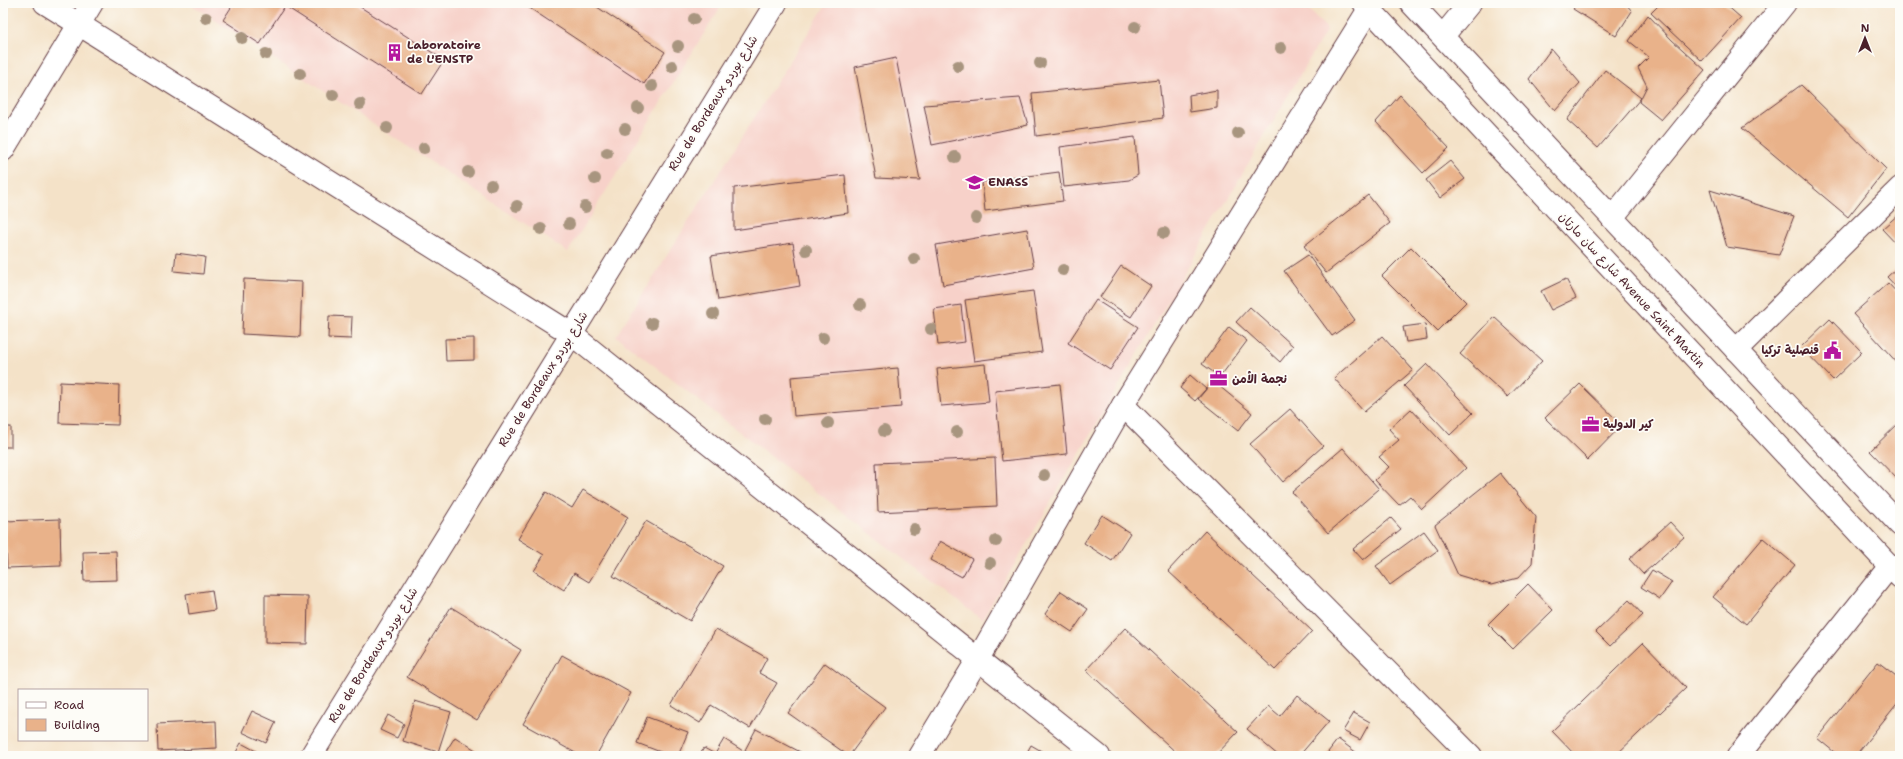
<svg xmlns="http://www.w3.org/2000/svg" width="1903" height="759" font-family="'Shantell Sans','Playpen Sans Arabic',sans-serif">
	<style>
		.built { fill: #f7d1c9 }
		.building { fill: #e9b28a }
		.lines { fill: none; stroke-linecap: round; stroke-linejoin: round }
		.minor-casing { stroke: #643c43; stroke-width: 24 }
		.tertiary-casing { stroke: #643c43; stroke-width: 24 }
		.secondary-casing { stroke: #643c43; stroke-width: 24 }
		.minor { stroke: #fff; stroke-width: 22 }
		.tertiary { stroke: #fff; stroke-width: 22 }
		.secondary { stroke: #fff; stroke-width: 22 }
		.tree { fill: #a8957f }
		.labels { text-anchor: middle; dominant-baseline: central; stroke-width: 3.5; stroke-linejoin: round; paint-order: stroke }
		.poi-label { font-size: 12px; font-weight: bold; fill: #4a1f2b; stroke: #fdfcf7; text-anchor: start }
		.street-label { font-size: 12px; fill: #4a1f2b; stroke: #fdfcf7 }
	</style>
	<rect width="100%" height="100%" fill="#fdfcf7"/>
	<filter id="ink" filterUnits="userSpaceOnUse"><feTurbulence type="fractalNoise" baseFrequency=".025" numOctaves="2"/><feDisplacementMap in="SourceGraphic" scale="8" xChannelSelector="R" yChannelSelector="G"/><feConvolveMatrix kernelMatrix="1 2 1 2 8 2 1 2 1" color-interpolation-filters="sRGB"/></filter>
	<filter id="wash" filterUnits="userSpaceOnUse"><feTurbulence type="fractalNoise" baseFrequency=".012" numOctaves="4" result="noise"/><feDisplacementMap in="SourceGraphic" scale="16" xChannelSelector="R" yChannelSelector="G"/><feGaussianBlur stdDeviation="0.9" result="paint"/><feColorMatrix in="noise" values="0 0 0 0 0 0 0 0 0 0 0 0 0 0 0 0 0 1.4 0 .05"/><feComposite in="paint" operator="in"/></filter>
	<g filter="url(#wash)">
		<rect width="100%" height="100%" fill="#f4e2c8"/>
		<!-- built -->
		<g class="built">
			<path d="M189,3H723L568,252Z"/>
			<path d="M827,3H1303L1327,29L982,620L616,336Z"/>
		</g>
		<g id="blocks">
			<!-- building -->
			<g class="building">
				<path d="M234,3H354L444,60L422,94L285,6L260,44L223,20Z"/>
				<path d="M522,3H591L665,52L644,84Z"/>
				<path d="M1578,3H1625L1632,11L1616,36L1573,9Z"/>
				<path d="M1661,3H1724L1741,18L1702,61L1651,13Z"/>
				<path d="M1648,15L1672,40L1705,70L1661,120L1639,102L1647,86L1638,68L1649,57L1629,41Z"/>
				<path d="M1551,49L1580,83L1555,111L1529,79Z"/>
				<path d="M896,58L920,180L876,178L855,67Z"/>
				<path d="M1605,70L1641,98L1598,148L1567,120Z"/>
				<path d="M1159,80L1163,118L1036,136L1032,93Z"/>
				<path d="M1801,85L1886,169L1848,217L1742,128Z"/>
				<path d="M1217,90V108L1190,112L1189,95Z"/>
				<path d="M1400,95L1449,148L1423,173L1376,122Z"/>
				<path d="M1020,98L1028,125L932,145L924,105Z"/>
				<path d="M1135,137L1138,175L1129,180L1064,187L1060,147Z"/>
				<path d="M1450,161L1465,179L1440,198L1426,180Z"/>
				<path d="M1059,172L1063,201L985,211L982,182Z"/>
				<path d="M845,175L848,213L734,230V188Z"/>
				<path d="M1710,190L1794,216L1779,255L1727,247Z"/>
				<path d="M1368,195L1390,223L1326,273L1304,246Z"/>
				<path d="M1900,213V248L1882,229Z"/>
				<path d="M1027,229L1034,268L943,285L936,245Z"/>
				<path d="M793,243L800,286L718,300L711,256Z"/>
				<path d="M1411,247L1466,302L1437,331L1382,276Z"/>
				<path d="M176,253L205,257L203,274L174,271Z"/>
				<path d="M1308,255L1355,320L1332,336L1284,271Z"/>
				<path d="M1900,265V291L1887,277Z"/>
				<path d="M1121,266L1151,286L1131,317L1100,297Z"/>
				<path d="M244,279L302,282L300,337L242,334Z"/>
				<path d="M1566,279L1576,298L1551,310L1541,291Z"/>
				<path d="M1888,283L1900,296V366L1853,314Z"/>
				<path d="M1033,291L1042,352L974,361L965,300Z"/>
				<path d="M1096,300L1138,327L1110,370L1068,343Z"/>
				<path d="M961,305L965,342L938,345L934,309Z"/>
				<path d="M1250,307L1293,346L1280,362L1236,322Z"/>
				<path d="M329,316L352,317L351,339L328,338Z"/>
				<path d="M1494,317L1542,361L1508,397L1460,354Z"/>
				<path d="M1830,319L1862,352L1833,380L1801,347Z"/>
				<path d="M1425,324L1427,339L1406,342L1403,327Z"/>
				<path d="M1229,327L1247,341L1220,377L1202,364Z"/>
				<path d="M1382,336L1413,370L1364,412L1334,378Z"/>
				<path d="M474,338V360L446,361L445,339Z"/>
				<path d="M985,364L989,402L941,406L937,369Z"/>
				<path d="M1427,364L1473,413L1450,435L1404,386Z"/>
				<path d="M898,368L901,407L794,416L791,377Z"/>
				<path d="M1190,375L1206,389L1195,401L1180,388Z"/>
				<path d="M1213,381L1252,413L1238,431L1198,399Z"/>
				<path d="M60,382L119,385L118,425L59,423Z"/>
				<path d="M1060,384L1067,454L1002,461L995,391Z"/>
				<path d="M1580,384L1622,425L1588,460L1545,418Z"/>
				<path d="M1290,409L1323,446L1283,482L1250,444Z"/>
				<path d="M1411,409L1466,468L1422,509L1410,496L1399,505L1375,480L1389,467L1379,457L1399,440L1389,429Z"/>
				<path d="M1900,422V482L1870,451Z"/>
				<rect x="3" y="427" width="8" height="20"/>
				<path d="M1343,448L1379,489L1328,533L1292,492Z"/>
				<path d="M995,458L997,506L878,512L876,463Z"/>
				<path d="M1500,473L1536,517L1532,563L1518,578L1491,585L1458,575L1435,525Z"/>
				<path d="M583,490L628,517L589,582L574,573L564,590L534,571L544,555L518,539L546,492L572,508Z"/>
				<path d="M1102,515L1130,533L1112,561L1084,543Z"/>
				<path d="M1391,518L1401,529L1363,560L1353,549Z"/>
				<path d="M60,519L61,566L7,568L5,521Z"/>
				<path d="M646,521L723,566L690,621L613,576Z"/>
				<path d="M1670,522L1684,537L1643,574L1629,559Z"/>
				<path d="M1205,531L1312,631L1275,670L1168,571Z"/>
				<path d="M1424,531L1438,550L1390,585L1376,566Z"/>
				<path d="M1763,538L1795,565L1746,624L1713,597Z"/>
				<path d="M940,541L972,559L962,577L930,560Z"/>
				<path d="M116,551L117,580L84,581L83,552Z"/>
				<path d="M1652,570L1672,582L1660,599L1641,587Z"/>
				<path d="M1528,584L1553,610L1513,649L1488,624Z"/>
				<path d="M212,590L215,610L189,614L186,594Z"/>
				<path d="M1061,591L1088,609L1072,632L1045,614Z"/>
				<path d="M265,595L308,596L307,644L265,643Z"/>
				<path d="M1629,600L1643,615L1610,646L1596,632Z"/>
				<path d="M451,607L521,650L477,720L407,677Z"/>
				<path d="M1125,628L1238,732L1215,756H1180L1086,670Z"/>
				<path d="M716,629L767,658L759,673L777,683L750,728L711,705L700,723L671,705Z"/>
				<path d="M1643,643L1686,688L1615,756H1576L1552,731Z"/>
				<path d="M562,655L631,693L596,756H581L523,724Z"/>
				<path d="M1878,662L1900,679V700L1855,756H1839L1817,738Z"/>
				<path d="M825,663L885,707L849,756L788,713Z"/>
				<path d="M1297,695L1329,721L1299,756H1279L1247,729L1268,706L1280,716Z"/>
				<path d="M415,701L451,712L438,752L403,741Z"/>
				<path d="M252,711L276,722L266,743L242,732Z"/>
				<path d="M1354,713L1370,722L1360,740L1343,731Z"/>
				<path d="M388,715L404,724L397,738L380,730Z"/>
				<path d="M647,717L688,732L678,756H671L637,743Z"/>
				<path d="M216,721L217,748L158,751L157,724Z"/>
				<path d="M756,729L808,756H756L745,750Z"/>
				<path d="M455,737L485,756H443Z"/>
				<path d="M724,739L751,756H699L704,748L715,754Z"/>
				<path d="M1338,739L1361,756H1325Z"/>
				<path d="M241,743L256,751L253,756H234Z"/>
				<path d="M1031,745L1050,756H1025Z"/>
			</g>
		</g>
	</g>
	<g filter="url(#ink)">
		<use href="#blocks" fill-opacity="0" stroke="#643c43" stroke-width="1"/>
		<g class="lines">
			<defs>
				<g id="minor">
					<path d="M45,3L570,333L1099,756"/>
					<path d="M1443,36L1470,3"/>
					<path d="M1612,218L1785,3"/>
					<path d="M1736,350L1900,188"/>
					<path d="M1123,405L1471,756"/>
					<path d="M919,756L978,659L1123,405L1369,9"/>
					<path d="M1738,756L1890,566"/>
				</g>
				<g id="tertiary">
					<path d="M3,150L92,3"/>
					<path d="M311,756L776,3"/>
				</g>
				<g id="secondary">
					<path d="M1364,3L1900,577"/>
					<path d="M1411,3L1900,525"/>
				</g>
			</defs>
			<!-- minor casing -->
			<use href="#minor" class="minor-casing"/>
			<!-- tertiary casing -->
			<use href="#tertiary" class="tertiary-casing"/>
			<!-- secondary casing -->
			<use href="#secondary" class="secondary-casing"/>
			<!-- minor -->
			<use href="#minor" class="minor"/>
			<!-- tertiary -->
			<use href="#tertiary" class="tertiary"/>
			<!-- secondary -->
			<use href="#secondary" class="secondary"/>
		</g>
		<!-- trees -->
		<g class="tree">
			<circle cx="206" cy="18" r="6"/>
			<circle cx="694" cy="19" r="6"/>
			<circle cx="1135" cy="27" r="6"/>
			<circle cx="242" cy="38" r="6"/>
			<circle cx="678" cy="46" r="6"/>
			<circle cx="1281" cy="48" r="6"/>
			<circle cx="266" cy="54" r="6"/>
			<circle cx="1040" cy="63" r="6"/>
			<circle cx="672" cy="66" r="6"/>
			<circle cx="958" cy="66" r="6"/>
			<circle cx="300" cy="74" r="6"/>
			<circle cx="652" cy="86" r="6"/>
			<circle cx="333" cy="95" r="6"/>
			<circle cx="360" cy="104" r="6"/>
			<circle cx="638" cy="108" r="6"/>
			<circle cx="387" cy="128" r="6"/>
			<circle cx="625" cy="129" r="6"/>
			<circle cx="1238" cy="133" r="6"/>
			<circle cx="424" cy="148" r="6"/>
			<circle cx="607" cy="153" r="6"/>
			<circle cx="955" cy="157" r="6"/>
			<circle cx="468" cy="172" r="6"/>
			<circle cx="595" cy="179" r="6"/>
			<circle cx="491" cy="185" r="6"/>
			<circle cx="517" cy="206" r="6"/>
			<circle cx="585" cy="207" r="6"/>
			<circle cx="976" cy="218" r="6"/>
			<circle cx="569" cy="224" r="6"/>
			<circle cx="541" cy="229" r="6"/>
			<circle cx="1164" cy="233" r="6"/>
			<circle cx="806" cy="250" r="6"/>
			<circle cx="914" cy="259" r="6"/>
			<circle cx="1063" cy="270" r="6"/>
			<circle cx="860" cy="305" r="6"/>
			<circle cx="713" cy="314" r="6"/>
			<circle cx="652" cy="323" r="6"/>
			<circle cx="931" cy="329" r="6"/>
			<circle cx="823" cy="338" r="6"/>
			<circle cx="765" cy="419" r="6"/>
			<circle cx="828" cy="423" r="6"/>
			<circle cx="884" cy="431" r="6"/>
			<circle cx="957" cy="432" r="6"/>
			<circle cx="1044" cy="475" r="6"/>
			<circle cx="914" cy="529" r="6"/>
			<circle cx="996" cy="541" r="6"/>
			<circle cx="990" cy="563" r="6"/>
		</g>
	</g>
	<!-- icons -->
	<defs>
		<symbol id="building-bare" viewBox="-9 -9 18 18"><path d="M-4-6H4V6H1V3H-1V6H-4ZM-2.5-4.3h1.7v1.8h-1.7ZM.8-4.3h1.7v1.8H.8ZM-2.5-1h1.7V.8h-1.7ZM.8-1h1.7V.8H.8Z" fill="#b5179e" stroke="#fdfcf7" stroke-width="2.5" paint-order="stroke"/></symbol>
		<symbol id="university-bare" viewBox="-9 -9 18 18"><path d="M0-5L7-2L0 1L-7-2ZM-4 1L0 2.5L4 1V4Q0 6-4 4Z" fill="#b5179e" stroke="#fdfcf7" stroke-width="2.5" paint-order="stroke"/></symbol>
		<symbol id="civic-bare" viewBox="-9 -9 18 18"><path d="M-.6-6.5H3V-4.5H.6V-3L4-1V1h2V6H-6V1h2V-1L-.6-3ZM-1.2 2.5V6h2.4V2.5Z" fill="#b5179e" stroke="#fdfcf7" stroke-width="2.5" paint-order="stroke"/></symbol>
		<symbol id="office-bare" viewBox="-9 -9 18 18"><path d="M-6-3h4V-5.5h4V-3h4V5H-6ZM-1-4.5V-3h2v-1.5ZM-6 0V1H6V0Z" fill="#b5179e" stroke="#fdfcf7" stroke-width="2.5" paint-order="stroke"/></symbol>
	</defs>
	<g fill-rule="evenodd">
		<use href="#building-bare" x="382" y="40" width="25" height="25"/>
		<use href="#university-bare" x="962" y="170" width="25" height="25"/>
		<use href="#civic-bare" x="1820" y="338" width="25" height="25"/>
		<use href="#office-bare" x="1206" y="366" width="25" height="25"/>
		<use href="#office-bare" x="1578" y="412" width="25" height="25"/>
	</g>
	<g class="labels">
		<!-- poi labels -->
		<g class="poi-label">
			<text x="407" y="45">Laboratoire<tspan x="407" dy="14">de L'ENSTP</tspan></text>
			<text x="988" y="182">ENASS</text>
			<text x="1819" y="350" text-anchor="end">قنصلية تركيا</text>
			<text x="1232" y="379">نجمة الأمن</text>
			<text x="1603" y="424">كير الدولية</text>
		</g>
		<!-- street labels -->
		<g class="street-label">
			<text transform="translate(713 103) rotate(-58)">Rue de Bordeaux شارع بوردو</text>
			<text transform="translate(1632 290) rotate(47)">شارع سان مارتان Avenue Saint Martin</text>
			<text transform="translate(543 379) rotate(-58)">Rue de Bordeaux شارع بوردو</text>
			<text transform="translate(373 655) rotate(-58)">Rue de Bordeaux شارع بوردو</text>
		</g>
	</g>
	<!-- margin -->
	<rect width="1903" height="759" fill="none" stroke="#fdfcf7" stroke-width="16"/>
	<!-- legend -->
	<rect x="18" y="689" width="130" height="52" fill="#fdfcf7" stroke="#b5a4a5"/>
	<rect x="26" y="702" width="20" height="6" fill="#ffffff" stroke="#b5a4a5"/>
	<text x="54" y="709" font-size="12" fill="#4a1f2b">Road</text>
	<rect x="26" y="719" width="20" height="12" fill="#e9b28a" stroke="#b5a4a5"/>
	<text x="54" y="729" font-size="12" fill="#4a1f2b">Building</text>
	<!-- north arrow -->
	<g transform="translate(1865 38)" stroke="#fdfcf7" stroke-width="3" paint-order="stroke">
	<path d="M0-3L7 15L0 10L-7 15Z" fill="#4a1f2b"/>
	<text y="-6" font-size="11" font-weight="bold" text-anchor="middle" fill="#4a1f2b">N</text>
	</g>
</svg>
